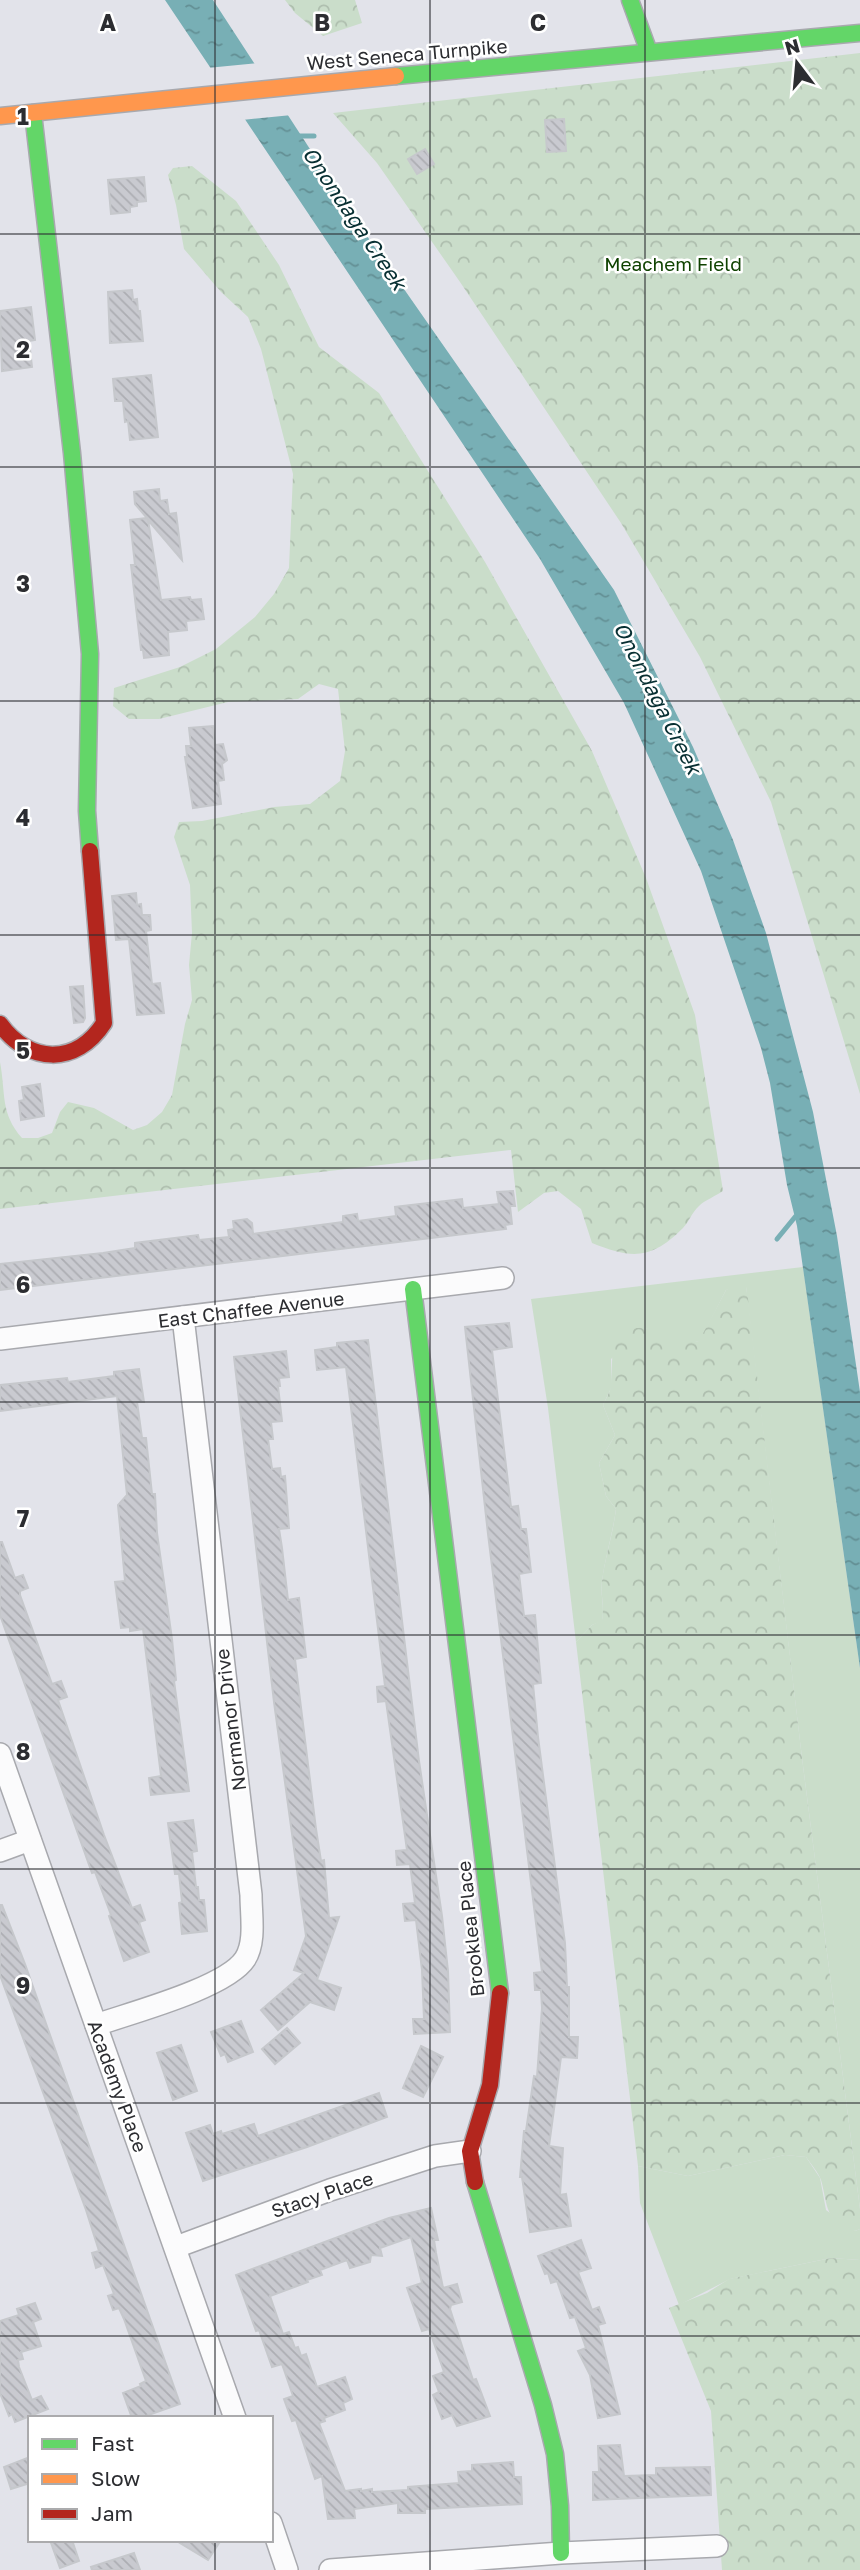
<svg xmlns="http://www.w3.org/2000/svg" width="860" height="2570" font-family="'Golos Text',sans-serif">
	<style>
		.grass { fill: #caddca }
		.forest { fill: url(#forest-crowns) }
		.water { fill: url(#water-ripples) }
		.pier { fill: #e2e3ea }
		.lines { fill: none; stroke-linecap: round; stroke-linejoin: round }
		.stream { stroke: #78afb5; stroke-width: 5 }
		.building { fill: url(#building-back-hatch); stroke: #c6c8cc; stroke-width: 2 }
		.street-casing { stroke: #a8a9ae; stroke-width: 24 }
		.fast-casing { stroke: #a8a9ae; stroke-width: 19 }
		.slow-casing { stroke: #a8a9ae; stroke-width: 19 }
		.jam-casing { stroke: #a8a9ae; stroke-width: 19 }
		.street { stroke: #fbfbfc; stroke-width: 21 }
		.fast { stroke: #63d668; stroke-width: 16 }
		.slow { stroke: #ff974d; stroke-width: 16 }
		.jam { stroke: #b3261e; stroke-width: 16 }
		.grid { fill: none; stroke: #2c2d31; stroke-width: 2; stroke-opacity: 0.55 }
		.labels { text-anchor: middle; dominant-baseline: central; stroke-width: 5; stroke-linejoin: round; paint-order: stroke }
		.street-label { font-size: 19px; fill: #2c2d31; stroke: #fff }
		.park-label { font-size: 19px; fill: #0f4200; stroke: #fff }
		.water-label { font-size: 21px; font-style: italic; fill: #072f32; stroke: #fff }
		.grid-label { font-size: 23px; text-anchor: middle; font-weight: bold; fill: #2c2d31; stroke: #fff; stroke-width: 5; stroke-linejoin: round; paint-order: stroke }
	</style>
	<defs>
		<pattern id="forest-crowns" width="20" height="18" patternUnits="userSpaceOnUse" patternTransform="scale(1.75)"><rect width="20" height="18" fill="#caddca"/><path d="M2 6a3 3 0 1 1 6 0M12 15a3 3 0 1 1 6 0" fill="none" stroke="#aebeae"/></pattern>
		<pattern id="water-ripples" width="26" height="14" patternUnits="userSpaceOnUse" patternTransform="scale(1.75)"><rect width="26" height="14" fill="#78afb5"/><path d="M2 4q2-2 4 0t4 0M15 11q2-2 4 0t4 0" fill="none" stroke="#638f94"/></pattern>
		<pattern id="building-back-hatch" width="6" height="6" patternUnits="userSpaceOnUse" patternTransform="scale(1.75)"><rect width="6" height="6" fill="#c9cad0"/><path d="M-1 5l2 2M0 0l6 6M5-1l2 2" fill="none" stroke="#adaeb3"/></pattern>
	</defs>
	<rect width="100%" height="100%" fill="#e2e3ea"/>
	<!-- grass -->
	<g class="grass">
		<path d="M803,1267L860,1668V2209L802,1758L746,1287L726,1290L700,1341C681,1346 662,1335 645,1328L611,1359L612,1386L603,1405L615,1435L599,1463L606,1496L616,1509C613,1533 605,1557 602,1581C600,1595 605,1607 602,1621L592,1625L576,1642L548,1408L531,1299Z"/>
		<path d="M785,2155L806,2157L820,2178L826,2210L855,2231L860,2229V2260L831,2258L730,2279L679,2305L640,2203L638,2166L688,2176Z"/>
	</g>
	<!-- forest -->
	<g class="forest">
		<path d="M285,0H355L362,23L323,36L295,13Z"/>
		<path d="M860,53V1094L771,802L700,657L621,523L460,282L377,163L333,113Z"/>
		<path d="M192,166L236,201L279,265L319,347L379,393L485,562L592,751L646,878L695,1015L723,1191C716,1196 705,1200 699,1206C692,1212 689,1222 683,1228C651,1260 632,1259 592,1243L581,1209L558,1191L544,1193L518,1212L511,1150L0,1209V1062C6,1094 0,1113 22,1138H38L52,1133L60,1112L68,1102L94,1108L133,1130L147,1125L162,1112L172,1095L185,1024L192,1000L189,965L192,933L190,885L174,837L179,822L202,821L274,807L310,804L340,781L345,751L338,689L319,684L298,699L228,702L159,719H129L113,706L114,688L180,667L216,649L255,617L274,594L289,568L293,474L261,349L248,317L221,292L184,249L176,205L168,175L173,168Z"/>
		<path d="M737,1285L746,1287L748,1299L802,1758L860,2209V2229L855,2231C824,2222 828,2205 821,2180C818,2172 811,2164 806,2157L785,2155L688,2176L638,2166L576,1642L592,1625L602,1620C605,1607 600,1594 602,1581C605,1557 613,1534 616,1509L606,1496L599,1463L615,1435L603,1405C606,1398 611,1391 611,1384C614,1363 608,1348 622,1330C629,1330 638,1327 645,1328C664,1331 679,1346 699,1341L726,1290Z"/>
		<path d="M831,2258L860,2260V2570H722L711,2411L669,2308L707,2293L729,2279Z"/>
	</g>
	<!-- water -->
	<path class="water" d="M165,0H213L360,226L614,590L693,747L733,840L766,933L813,1112L837,1236L860,1392V1668L797,1226L787,1185L770,1083L761,1048L701,871L624,703L540,559Z"/>
	<!-- pier -->
	<path class="pier" d="M259,63L292,115L242,120L207,68Z"/>
	<g class="lines">
		<!-- stream -->
		<g class="stream">
			<path d="M296,136H314"/>
			<path d="M777,1239L795,1217"/>
		</g>
	</g>
	<!-- building -->
	<g class="building">
		<path d="M564,119L566,151L547,152L545,120Z"/>
		<path d="M425,149L434,164L417,174L408,159Z"/>
		<path d="M144,177L146,201L137,202V206L130,207V212L111,214L108,180Z"/>
		<path d="M132,290L133,300L137,299L138,311H140L143,341L110,343L108,292Z"/>
		<path d="M31,307L35,340L29,341L32,367L2,371L0,311Z"/>
		<path d="M151,375L158,437L130,440L128,421L125,422L123,401H115L113,379Z"/>
		<path d="M159,489L160,501L167,500L169,514L176,513L182,560L148,520L161,600L190,597L191,600L201,599L204,619L186,621L187,630L168,632L169,655L144,658L143,650H141L131,565H135L130,520L147,518L135,504L134,492Z"/>
		<path d="M213,726L215,745L223,744L227,760L222,764L224,780L218,781L221,804L193,808L185,757H187L186,746H191L189,728Z"/>
		<path d="M136,893L137,905L141,904L142,915H150L151,930L146,931L152,984L160,983L164,1013L137,1015L129,939L116,940L112,896Z"/>
		<path d="M83,986L85,1018L83,1022L74,1023L70,987Z"/>
		<path d="M40,1084L44,1116L21,1120L19,1101L24,1100L22,1087Z"/>
		<path d="M513,1191L515,1206H510L512,1224L505,1225L506,1229L0,1290V1264L103,1253L135,1248V1243L198,1235L199,1240L229,1237L228,1230L234,1229L233,1221L247,1219L252,1223L253,1234L343,1222V1216L357,1214L358,1221L396,1216L395,1207L462,1199L463,1208L499,1204L497,1192Z"/>
		<path d="M509,1323L512,1347L492,1350L511,1507L518,1506L521,1529H526L531,1572L519,1574L524,1616L535,1615L541,1683L533,1684L538,1737L565,1943L567,1987H569V2037H578L577,2058L561,2057L549,2146L563,2148L560,2195L566,2194L571,2226L530,2232L522,2177H520L524,2131H526L534,2076L537,2077L542,2008L541,1990H535L534,1973L542,1972L488,1534L465,1327Z"/>
		<path d="M368,1340L419,1761L442,1916L448,1971L450,2032L414,2034L413,2019H424L422,1970L416,1920L405,1921L403,1904L415,1903L410,1864L397,1865L396,1851L407,1850L386,1701L378,1702L377,1687L385,1686L346,1367L317,1370L315,1350L337,1347V1343Z"/>
		<path d="M286,1351L289,1377L279,1378L280,1386H278L282,1421L271,1422L273,1439H268L272,1469L280,1468L281,1477L285,1476L289,1528L279,1529L282,1548L288,1600L299,1598L306,1657L295,1659L316,1829L321,1861L324,1860L329,1918L339,1917L317,1980L341,1988L334,2010L310,2002L278,2030L261,2010L304,1973L294,1970L306,1936L274,1702L234,1357Z"/>
		<path d="M139,1369L144,1402H137L142,1438H146L152,1494H155L157,1533L172,1639L176,1680L174,1681L189,1791L151,1795L149,1778L161,1776L143,1629L130,1631V1627L121,1628L115,1582L125,1581L118,1505L127,1495L117,1396L0,1411V1385L67,1378L68,1382L114,1376V1372Z"/>
		<path d="M0,1542H2L15,1578L23,1575L28,1588L20,1591V1595L52,1684L61,1681L67,1697L58,1700L104,1835L132,1908L140,1905L145,1920L139,1922L149,1952L124,1961L109,1916L111,1915L95,1872L92,1873L0,1615Z"/>
		<path d="M193,1820L197,1851L192,1852L196,1887H198L199,1900H204L207,1931L182,1934L179,1903L182,1902L179,1874H175L168,1823Z"/>
		<path d="M0,1905H2L25,1964L180,2404L140,2418H132L123,2393L141,2386L140,2384L146,2381L124,2319L119,2308L113,2310L108,2296L114,2294L103,2265L96,2268L92,2253L99,2251L86,2210L0,1975Z"/>
		<path d="M241,2021L253,2052L228,2062L225,2054L221,2056L211,2032Z"/>
		<path d="M287,2028L300,2043L275,2064L262,2049Z"/>
		<path d="M181,2045L197,2091L173,2100L157,2053Z"/>
		<path d="M421,2046L443,2057L423,2097L403,2088Z"/>
		<path d="M379,2093L387,2117L307,2147L203,2181L186,2133L210,2125L213,2134L221,2131L222,2134L254,2124L258,2136Z"/>
		<path d="M431,2208L438,2240H434L436,2253L443,2288L457,2284L462,2302L451,2305L450,2309L473,2380L476,2379L490,2416L457,2426L452,2415L442,2419L433,2395L439,2392L433,2376L444,2372L429,2329L422,2331L407,2288L422,2283L411,2237L380,2248L382,2256L371,2255L370,2262L350,2268L347,2260L320,2270L322,2275L307,2280L308,2282L270,2296L283,2334L289,2332L295,2348L298,2347L301,2356L306,2354L317,2387L345,2377L352,2399L343,2403L345,2410L324,2418L325,2421L319,2423L345,2491L361,2489V2491L372,2489V2492L408,2490V2487L459,2483L458,2472L472,2471V2465L513,2462L514,2477H521L522,2504L425,2509V2513H398V2503L354,2509L355,2518L328,2519L322,2476L315,2479L296,2420L292,2421L284,2399L293,2396L282,2364L272,2367L259,2330L256,2331L236,2275L389,2218Z"/>
		<path d="M581,2240L591,2268L578,2272L592,2310L599,2307L605,2323L598,2325L620,2414L598,2418L590,2375L578,2351L586,2348L575,2317L570,2318L557,2281L551,2283L548,2273L545,2274L538,2256Z"/>
		<path d="M35,2303L41,2319L33,2322L41,2346L21,2352L23,2359L18,2360L19,2367L32,2400L41,2396L48,2409L15,2422L12,2414L9,2416L0,2393V2321L19,2315L17,2309Z"/>
		<path d="M620,2445L624,2476L656,2475V2468L710,2467L711,2495L593,2500V2472H599L598,2446Z"/>
		<path d="M30,2457V2483L11,2489L4,2467Z"/>
		<path d="M50,2540H72L79,2561L60,2568Z"/>
		<path d="M175,2540H221L208,2560Z"/>
		<path d="M134,2553L140,2570H92L91,2567Z"/>
	</g>
	<g class="lines">
		<defs>
			<g id="street">
				<path d="M0,1339L503,1278"/>
				<path d="M0,1754L235,2418"/>
				<path d="M0,1851L30,1840"/>
				<path d="M96,2025C130,2013 226,1988 245,1959C256,1942 251,1915 251,1895L183,1317"/>
				<path d="M176,2247L330,2190L435,2156L470,2151"/>
				<path d="M271,2523L287,2570"/>
				<path d="M330,2570L561,2553L717,2546"/>
			</g>
			<g id="fast">
				<path d="M630,0L649,52"/>
				<path d="M396,76L860,33"/>
				<path d="M33,113L72,453L90,654L87,811L90,851"/>
				<path d="M413,1289L500,1993"/>
				<path d="M475,2182L543,2405L555,2454L560,2506L561,2553"/>
			</g>
			<path id="slow" d="M0,116L396,76"/>
			<g id="jam">
				<path d="M0,1024C29,1064 76,1066 104,1023L90,851"/>
				<path d="M475,2182L470,2151L490,2085L500,1993"/>
			</g>
		</defs>
		<!-- street casing -->
		<use href="#street" class="street-casing"/>
		<!-- fast casing -->
		<use href="#fast" class="fast-casing"/>
		<!-- slow casing -->
		<use href="#slow" class="slow-casing"/>
		<!-- jam casing -->
		<use href="#jam" class="jam-casing"/>
		<!-- street -->
		<use href="#street" class="street"/>
		<!-- fast -->
		<use href="#fast" class="fast"/>
		<!-- slow -->
		<use href="#slow" class="slow"/>
		<!-- jam -->
		<use href="#jam" class="jam"/>
	</g>
	<!-- grid -->
	<path class="grid" d="M215,0V2418M430,0V2570M645,0V2570M0,234H860M0,467H860M0,701H860M0,935H860M0,1168H860M0,1402H860M0,1635H860M0,1869H860M0,2103H860M0,2336H860M215,2540V2570"/>
	<g class="labels">
		<!-- street labels -->
		<g class="street-label">
			<text transform="translate(407 54) rotate(-5)">West Seneca Turnpike</text>
			<text transform="translate(251 1309) rotate(-7)">East Chaffee Avenue</text>
			<text transform="translate(230 1720) rotate(-97)">Normanor Drive</text>
			<text transform="translate(470 1929) rotate(-96)">Brooklea Place</text>
			<text transform="translate(118 2086) rotate(70)">Academy Place</text>
			<text transform="translate(322 2194) rotate(-19)">Stacy Place</text>
		</g>
		<!-- park labels -->
		<g class="park-label">
			<text x="673" y="263">Meachem Field</text>
		</g>
		<!-- water labels -->
		<g class="water-label">
			<text transform="translate(355 218) rotate(56)">Onondaga Creek</text>
			<text transform="translate(658 698) rotate(63)">Onondaga Creek</text>
		</g>
	</g>
	<g class="grid-label">
		<text x="108" y="31">A</text>
		<text x="322" y="31">B</text>
		<text x="538" y="31">C</text>
		<text x="23" y="125">1</text>
		<text x="23" y="358">2</text>
		<text x="23" y="592">3</text>
		<text x="23" y="826">4</text>
		<text x="23" y="1059">5</text>
		<text x="23" y="1293">6</text>
		<text x="23" y="1527">7</text>
		<text x="23" y="1760">8</text>
		<text x="23" y="1994">9</text>
	</g>
	<!-- legend -->
	<rect x="28" y="2416" width="245" height="126" fill="#ffffff" stroke="#ababad" stroke-width="2"/>
	<rect x="42" y="2439" width="35" height="10" fill="#63d668" stroke="#ababad" stroke-width="2"/>
	<text x="91" y="2451" font-size="21" fill="#2c2d31">Fast</text>
	<rect x="42" y="2474" width="35" height="10" fill="#ff974d" stroke="#ababad" stroke-width="2"/>
	<text x="91" y="2486" font-size="21" fill="#2c2d31">Slow</text>
	<rect x="42" y="2509" width="35" height="10" fill="#b3261e" stroke="#ababad" stroke-width="2"/>
	<text x="91" y="2521" font-size="21" fill="#2c2d31">Jam</text>
	<!-- north arrow -->
	<g transform="translate(797 63) rotate(344)" stroke="#ffffff" stroke-width="5" paint-order="stroke">
	<path d="M0-5L12 26L0 18L-12 26Z" fill="#2c2d31"/>
	<text y="-10" font-size="19" font-weight="bold" text-anchor="middle" fill="#2c2d31">N</text>
	</g>
</svg>
